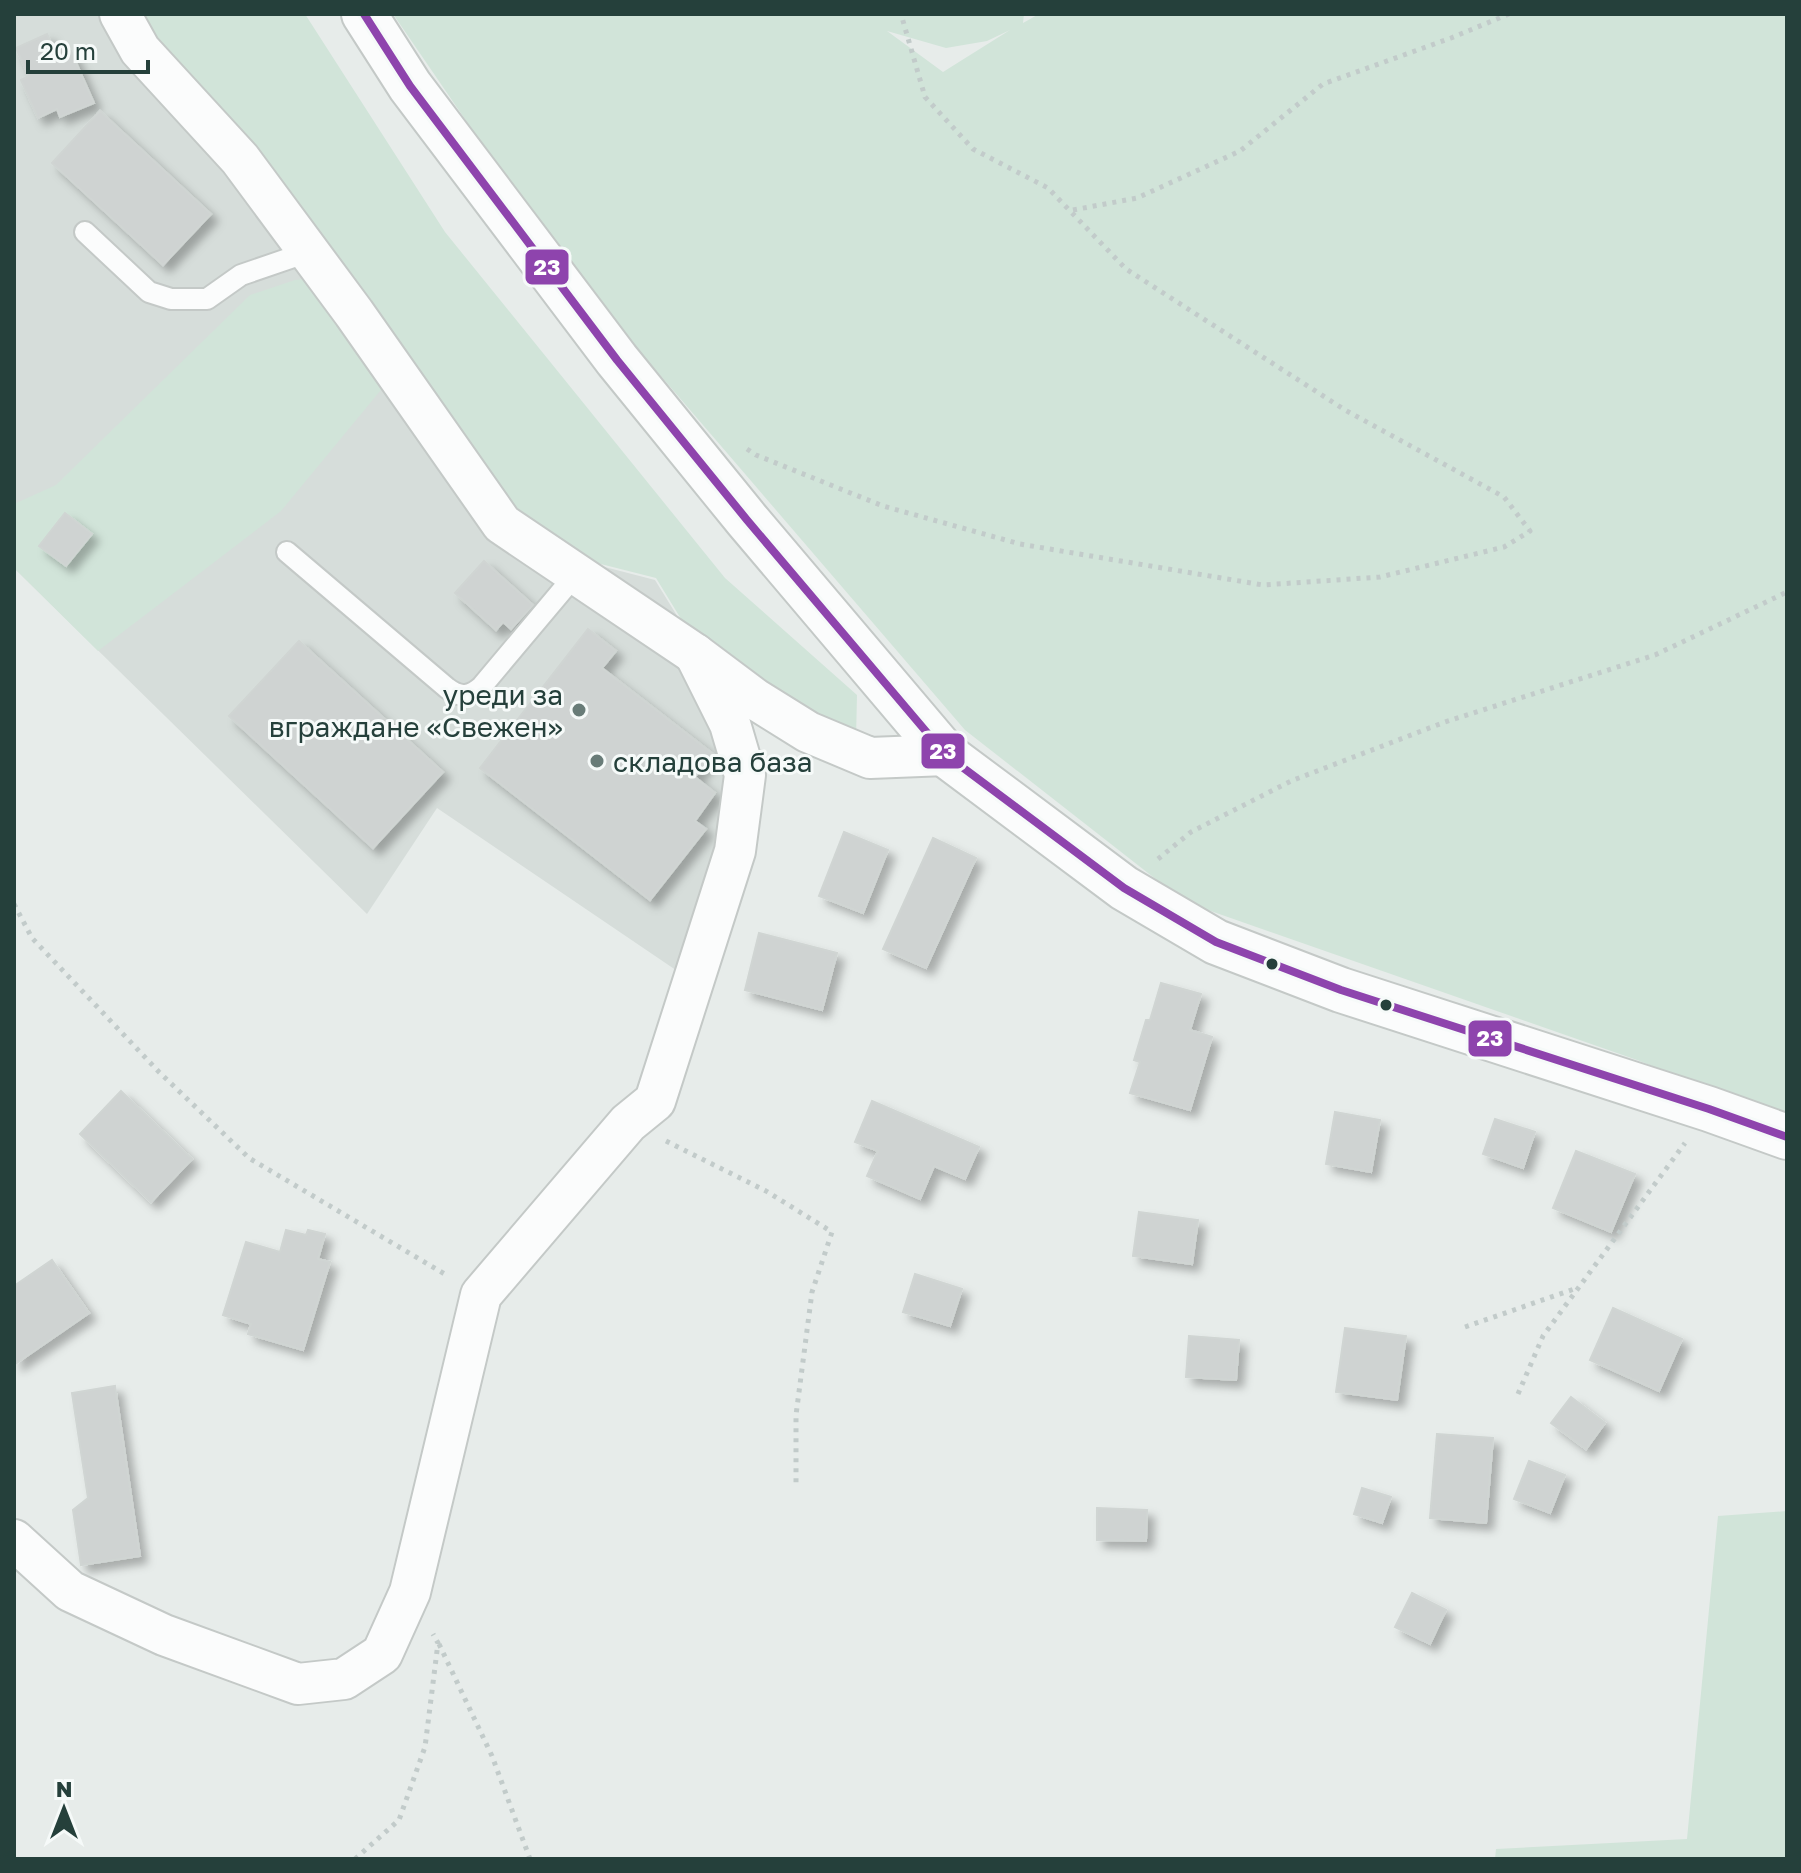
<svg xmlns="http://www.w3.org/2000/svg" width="1801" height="1873" font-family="'Golos Text',sans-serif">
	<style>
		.built { fill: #d6ddda }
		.green { fill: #d1e4d9; fill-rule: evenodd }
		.building { fill: #cfd3d2; stroke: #d0d5d3; stroke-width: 2; filter: url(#shadow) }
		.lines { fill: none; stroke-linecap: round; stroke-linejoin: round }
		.service-casing { stroke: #c4c9c7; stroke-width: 24 }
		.minor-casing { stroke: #c4c9c7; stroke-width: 44 }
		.tertiary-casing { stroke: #c4c9c7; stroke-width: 48 }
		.path { stroke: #c2cbca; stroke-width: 5; stroke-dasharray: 4 6; stroke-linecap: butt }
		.service { stroke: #fbfcfc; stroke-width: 20 }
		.minor { stroke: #fbfcfc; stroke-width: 40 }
		.tertiary { stroke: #fbfcfc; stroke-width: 44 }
		.bus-1-casing { stroke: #f6faf9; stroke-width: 14 }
		.bus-1 { stroke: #8e44ad; stroke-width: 8 }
		.poi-dot { fill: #697c78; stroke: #f6faf9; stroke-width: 3 }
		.bus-dot { fill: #25403b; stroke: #f6faf9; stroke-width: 3 }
		.labels { text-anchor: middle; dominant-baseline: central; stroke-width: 6; stroke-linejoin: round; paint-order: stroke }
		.poi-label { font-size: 28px; fill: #25403b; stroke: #f6faf9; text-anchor: end }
		.line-badge { stroke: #f6faf9; stroke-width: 3 }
		.badge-label { font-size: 22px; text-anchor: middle; font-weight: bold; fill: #fff }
	</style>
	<defs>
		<filter id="shadow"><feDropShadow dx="7" dy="7" stdDeviation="4" flood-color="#0004"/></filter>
	</defs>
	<rect width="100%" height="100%" fill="#e7ecea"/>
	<!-- built -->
	<path class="built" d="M14,14H118L288,248L489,537L655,580L732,705L734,775L692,981L437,808L367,914L14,568Z"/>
	<!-- green -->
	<g class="green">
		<path d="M120,14H305L445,232L725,578L857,695L856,739L733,704L656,578L490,536L385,385L281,511L98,651L14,568V504L56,485L250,295L295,280L310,278Z"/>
		<path d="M393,14H1024L1023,23L1039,14H1787V1119L1637,1060L1185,902L965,730L562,261ZM1010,30L943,72L887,31L946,48L987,41Z"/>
		<path d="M1787,1511V1859H1495L1496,1849L1687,1839L1718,1516Z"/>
	</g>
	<!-- building -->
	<g class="building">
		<path d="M47,34L57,57L71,51L94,103L60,117L57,109L38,118L21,80L29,76L16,48Z"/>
		<path d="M100,111L211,214L163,265L52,163Z"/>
		<path d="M65,513L92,534L66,566L39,546Z"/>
		<path d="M484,561L533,605L511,629L503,622L496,630L455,593Z"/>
		<path d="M588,629L616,651L602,668L713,754L695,777L715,793L695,821L706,829L650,900L480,768Z"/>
		<path d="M299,641L443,772L373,848L229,716Z"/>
		<path d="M844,832L888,850L863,913L819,896Z"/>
		<path d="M933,838L976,858L926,968L883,949Z"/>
		<path d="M759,933L837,953L822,1010L745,990Z"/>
		<path d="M1161,983L1201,994L1190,1030L1212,1037L1190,1110L1130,1093L1140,1062L1134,1060L1146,1020H1150Z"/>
		<path d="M121,1091L192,1159L151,1202L80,1134Z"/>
		<path d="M872,1101L979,1147L965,1179L934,1166L920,1199L867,1176L878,1151L855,1142Z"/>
		<path d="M1335,1112L1380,1120L1371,1172L1326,1164Z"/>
		<path d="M1495,1119L1535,1132L1523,1168L1483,1154Z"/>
		<path d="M1576,1151L1635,1174L1611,1232L1553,1208Z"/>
		<path d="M1139,1212L1198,1220L1192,1264L1133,1256Z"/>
		<path d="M286,1230L306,1235L308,1230L325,1234L318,1259L330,1262L303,1350L248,1334L251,1324L223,1315L246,1242L280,1252Z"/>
		<path d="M52,1260L89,1313L15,1364L14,1286Z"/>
		<path d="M915,1274L962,1289L950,1326L903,1312Z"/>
		<path d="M1613,1308L1682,1339L1659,1391L1590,1360Z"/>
		<path d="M1345,1328L1406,1336L1397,1400L1336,1392Z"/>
		<path d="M1189,1336L1239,1340L1236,1380L1186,1377Z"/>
		<path d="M115,1386L140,1556L81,1565L73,1510L88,1498L72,1393Z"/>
		<path d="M1571,1397L1605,1423L1586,1449L1551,1423Z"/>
		<path d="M1437,1434L1493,1438L1486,1523L1430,1518Z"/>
		<path d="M1529,1461L1565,1475L1550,1513L1514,1499Z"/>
		<path d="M1362,1488L1391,1497L1382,1523L1354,1514Z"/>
		<path d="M1097,1508L1147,1510L1146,1541L1097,1540Z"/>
		<path d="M1412,1593L1446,1610L1430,1644L1395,1627Z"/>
	</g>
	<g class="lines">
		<defs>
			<g id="service">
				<path d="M85,232L149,292L171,299H207L241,275L308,252"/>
				<path d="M287,552L447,688C460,698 470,697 482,686L576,574"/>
			</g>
			<g id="minor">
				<path d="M120,14L140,50L240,159L354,313L502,524L695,654L755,699L808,732L870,758L946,755"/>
				<path d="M14,1540L70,1591L164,1635L298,1684L344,1679L382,1654L410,1592L481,1295L628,1123L655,1101L735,851L745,775L730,724L695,654"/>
			</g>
			<path id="tertiary" d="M364,14L410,86L617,360L747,520L946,755L1124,888L1216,942L1341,990L1709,1109L1787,1137"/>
		</defs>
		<!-- service casing -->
		<use href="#service" class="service-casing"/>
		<!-- minor casing -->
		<use href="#minor" class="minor-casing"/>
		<!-- tertiary casing -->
		<use href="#tertiary" class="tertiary-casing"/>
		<!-- path -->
		<g class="path">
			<path d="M1073,210L1137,198L1240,151L1323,84L1451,38L1509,14"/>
			<path d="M747,449L756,455L883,506L1020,544L1263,585L1380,577L1504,547L1530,531L1504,497L1345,410L1126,269L1048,188L973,149L925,97L901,14"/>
			<path d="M1158,859L1191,832L1291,781L1445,722L1655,655L1787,592"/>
			<path d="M14,904L32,938L159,1072L249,1158L448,1276"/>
			<path d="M666,1141L766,1191L832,1232L812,1292L796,1415V1485"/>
			<path d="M1465,1327L1577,1288"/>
			<path d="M1518,1394L1543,1336L1685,1143"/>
			<path d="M439,1644L492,1756L530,1859"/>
			<path d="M355,1859L399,1820L425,1747L438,1643L433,1634"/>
		</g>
		<!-- service -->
		<use href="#service" class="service"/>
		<!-- minor -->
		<use href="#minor" class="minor"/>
		<!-- tertiary -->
		<use href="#tertiary" class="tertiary"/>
		<defs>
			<path id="bus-1" d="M364,14L410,86L617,360L747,520L946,755L1124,888L1216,942L1341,990L1709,1109L1787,1137"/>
		</defs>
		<!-- bus-1 casing -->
		<use href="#bus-1" class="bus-1-casing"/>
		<!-- bus-1 -->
		<use href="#bus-1" class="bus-1"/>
	</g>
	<!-- markers -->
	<g class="poi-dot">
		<circle cx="579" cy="710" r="8"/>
		<circle cx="597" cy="761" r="8"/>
	</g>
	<g class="bus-dot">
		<circle cx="1272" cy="964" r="7"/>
		<circle cx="1386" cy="1005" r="7"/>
	</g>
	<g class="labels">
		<!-- poi labels -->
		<g class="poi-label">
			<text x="563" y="694">уреди за<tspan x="563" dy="32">вграждане «Свежен»</tspan></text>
			<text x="613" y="761" text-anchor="start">складова база</text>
		</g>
	</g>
	<g class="line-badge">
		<rect x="524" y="248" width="46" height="38" rx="8" fill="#8e44ad"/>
		<rect x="920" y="732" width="46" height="38" rx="8" fill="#8e44ad"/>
		<rect x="1467" y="1019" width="46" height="39" rx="8" fill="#8e44ad"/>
	</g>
	<g class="badge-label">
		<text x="547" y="275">23</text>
		<text x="943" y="759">23</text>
		<text x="1490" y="1046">23</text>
	</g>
	<!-- border -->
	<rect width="1801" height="1873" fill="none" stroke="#25403b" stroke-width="32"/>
	<!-- north arrow -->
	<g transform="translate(64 1809)" stroke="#f6faf9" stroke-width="6" paint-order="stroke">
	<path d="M0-6L14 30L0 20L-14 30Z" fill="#25403b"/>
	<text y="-12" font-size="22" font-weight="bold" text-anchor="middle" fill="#25403b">N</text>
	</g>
	<!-- scale -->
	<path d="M28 60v12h120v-12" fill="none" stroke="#25403b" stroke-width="4"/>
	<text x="40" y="60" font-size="24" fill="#25403b" stroke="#f6faf9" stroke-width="6" paint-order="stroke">20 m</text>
</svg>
